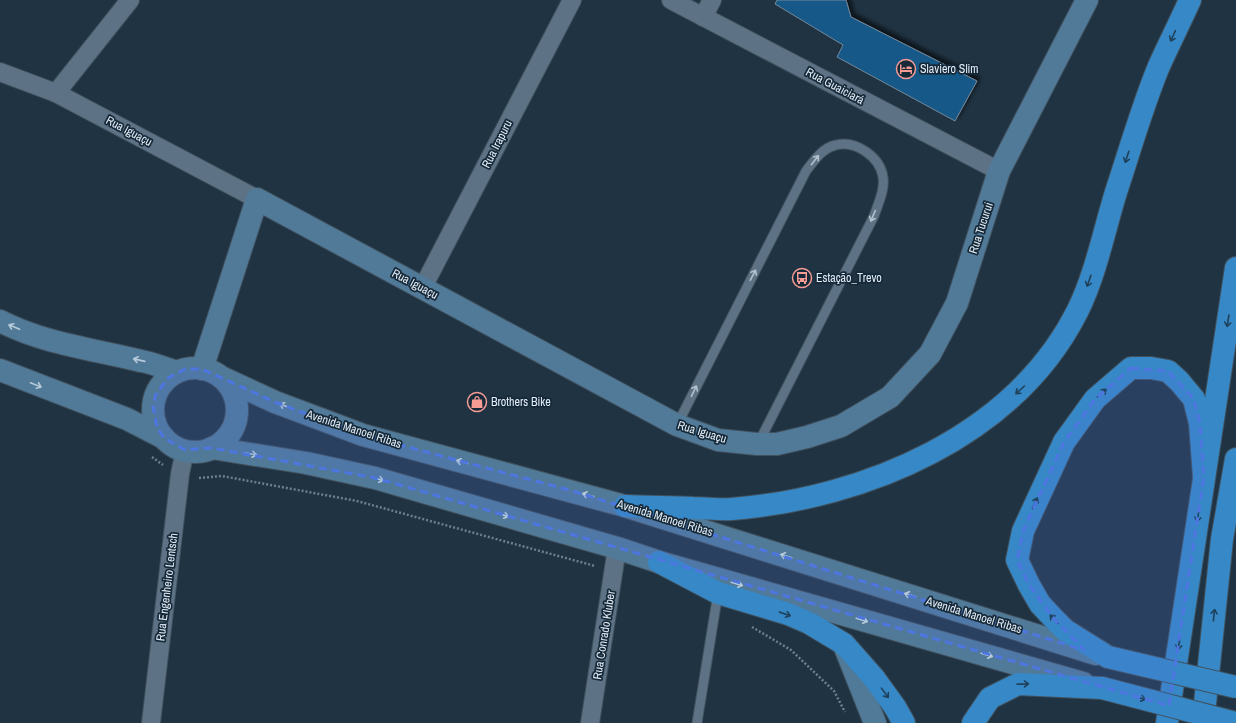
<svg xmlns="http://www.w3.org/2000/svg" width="1236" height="723" font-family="'Archivo Narrow',sans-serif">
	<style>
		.building { fill: #165887; stroke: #73889b; filter: url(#shadow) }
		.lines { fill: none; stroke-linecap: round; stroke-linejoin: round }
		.lane-casing { stroke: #40515e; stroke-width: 11 }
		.street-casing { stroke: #40515e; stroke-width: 20 }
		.secondary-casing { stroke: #40515e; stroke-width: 24 }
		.highway-casing { stroke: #40515e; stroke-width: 24 }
		.path { stroke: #6f7f8c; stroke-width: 2.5; stroke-dasharray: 2 2; stroke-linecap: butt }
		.lane { stroke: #5d7284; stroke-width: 9 }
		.street { stroke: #5d7284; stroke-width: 18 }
		.secondary { stroke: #517998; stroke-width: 22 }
		.highway { stroke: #3688c6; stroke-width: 22 }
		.highway-bridge-casing { stroke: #40515e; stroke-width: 24; stroke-linecap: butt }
		.highway-bridge { stroke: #3688c6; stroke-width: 22 }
		.oneway { stroke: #1e415c }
		.oneway2 { stroke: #b3c1cf }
		.oneway3 { stroke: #b6cada }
		.marked { fill: #4e76e0; fill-opacity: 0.2; stroke: #4e76e0; stroke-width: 3; stroke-dasharray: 8 5; stroke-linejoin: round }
		.labels { text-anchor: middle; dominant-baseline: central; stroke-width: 3.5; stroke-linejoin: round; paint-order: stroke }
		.poi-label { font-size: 12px; fill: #e1ecf7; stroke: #162938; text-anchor: start }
		.street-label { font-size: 12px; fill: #e1ecf7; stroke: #162938 }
	</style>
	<defs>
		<filter id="shadow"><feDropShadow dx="3.5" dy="-3.5" stdDeviation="2" flood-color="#0009"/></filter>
	</defs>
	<rect width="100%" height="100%" fill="#203342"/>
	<!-- building -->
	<path class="building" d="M777,0H846L851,17L977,81L955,121L837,57L843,45L775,4Z"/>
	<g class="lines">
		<defs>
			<g id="lane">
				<path d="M677,425L806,171C814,161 822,148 836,145C856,140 880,157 883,177C885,190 878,204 874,216L758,444"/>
				<path d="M697,723L718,593"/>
			</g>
			<g id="street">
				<path d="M671,0L999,171"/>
				<path d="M703,17L712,0"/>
				<path d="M0,72L56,93L257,199"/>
				<path d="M56,93L130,0"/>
				<path d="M423,287L572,0"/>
				<path d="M151,723L180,474L185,450"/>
				<path d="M590,723L617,548"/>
			</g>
			<g id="secondary">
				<path d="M0,321C45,344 93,349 141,361C153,363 165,368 176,372"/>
				<circle cx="195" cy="410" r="42"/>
				<path d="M202,369L257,199L677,425L718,440L757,444H777L807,437L841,426L890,397L930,354L957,303L999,171L1087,0"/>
				<path d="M0,370L127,419L164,438"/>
				<path d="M223,378L275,402L363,435L625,506L1096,654"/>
				<path d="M212,448L306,463L375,478L617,548L659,562L1083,683"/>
				<path d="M844,645L875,723"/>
			</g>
			<g id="highway">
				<path d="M625,506C648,507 671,507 694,508C706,508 720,510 732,509C866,498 1015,436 1078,310C1096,273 1104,231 1116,192C1130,150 1142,107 1159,66C1169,44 1180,22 1190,0"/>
				<path d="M659,562L718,593L788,614L809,623L844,644L874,678L895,707L904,723"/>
				<path d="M1108,657L1065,630L1053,618L1040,604L1029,585L1017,560L1023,531L1064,442L1095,399L1131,368H1151L1168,371L1179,381L1194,399L1200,423L1204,477"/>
				<path d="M973,723L990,698L1018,684L1102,688"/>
				<path d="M1167,723L1236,268"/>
				<path d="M1203,723L1222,539L1236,459"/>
			</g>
		</defs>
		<!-- lane casing -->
		<use href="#lane" class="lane-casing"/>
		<!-- street casing -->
		<use href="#street" class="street-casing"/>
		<!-- secondary casing -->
		<use href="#secondary" class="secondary-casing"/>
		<!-- highway casing -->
		<use href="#highway" class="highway-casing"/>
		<!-- path -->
		<g class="path">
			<path d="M152,457L163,465"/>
			<path d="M199,478L222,476L357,501L595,566"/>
			<path d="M752,627L791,650L834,691L845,712"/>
		</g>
		<!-- lane -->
		<use href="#lane" class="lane"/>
		<!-- street -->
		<use href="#street" class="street"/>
		<!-- secondary -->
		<use href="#secondary" class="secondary"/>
		<!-- highway -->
		<use href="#highway" class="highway"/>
		<defs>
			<g id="highway-bridge">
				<path d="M1108,657L1236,687"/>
				<path d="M1102,688L1236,723"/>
			</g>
		</defs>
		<!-- highway-bridge casing -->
		<use href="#highway-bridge" class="highway-bridge-casing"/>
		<!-- highway-bridge -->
		<use href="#highway-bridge" class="highway-bridge"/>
	</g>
	<!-- one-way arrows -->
	<defs><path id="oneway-shaft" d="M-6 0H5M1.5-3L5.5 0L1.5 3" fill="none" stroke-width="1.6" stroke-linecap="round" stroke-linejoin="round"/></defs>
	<g class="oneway">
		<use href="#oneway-shaft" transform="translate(1173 36) rotate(114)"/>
		<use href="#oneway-shaft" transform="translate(1127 157) rotate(108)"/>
		<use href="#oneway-shaft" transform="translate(1089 281) rotate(109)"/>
		<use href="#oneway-shaft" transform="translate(1228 321) rotate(99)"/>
		<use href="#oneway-shaft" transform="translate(1020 390) rotate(138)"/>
		<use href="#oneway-shaft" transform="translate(1102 393) rotate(-41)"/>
		<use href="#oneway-shaft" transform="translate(1035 503) rotate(-65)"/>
		<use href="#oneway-shaft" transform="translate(1198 516) rotate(99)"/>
		<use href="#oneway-shaft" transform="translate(785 614) rotate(19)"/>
		<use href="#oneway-shaft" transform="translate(1214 615) rotate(-84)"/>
		<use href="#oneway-shaft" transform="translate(1054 619) rotate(-133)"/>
		<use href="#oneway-shaft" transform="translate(1179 644) rotate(99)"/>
		<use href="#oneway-shaft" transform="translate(1023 684) rotate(-1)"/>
		<use href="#oneway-shaft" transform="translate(885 693) rotate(54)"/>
		<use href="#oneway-shaft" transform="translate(1140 698) rotate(15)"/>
	</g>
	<g class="oneway2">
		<use href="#oneway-shaft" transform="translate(815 160) rotate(-52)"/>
		<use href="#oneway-shaft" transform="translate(873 216) rotate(113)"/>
		<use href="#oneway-shaft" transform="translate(753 275) rotate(-63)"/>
		<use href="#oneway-shaft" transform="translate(694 391) rotate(-64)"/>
	</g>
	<g class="oneway3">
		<use href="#oneway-shaft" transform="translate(14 327) rotate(-157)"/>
		<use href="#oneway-shaft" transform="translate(139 360) rotate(-167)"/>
		<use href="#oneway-shaft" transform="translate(36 385) rotate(22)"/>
		<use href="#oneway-shaft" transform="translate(285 406) rotate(-160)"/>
		<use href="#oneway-shaft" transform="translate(251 454) rotate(9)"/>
		<use href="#oneway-shaft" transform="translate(462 462) rotate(-165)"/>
		<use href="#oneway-shaft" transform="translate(378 479) rotate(15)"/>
		<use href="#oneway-shaft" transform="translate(588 495) rotate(-165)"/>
		<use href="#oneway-shaft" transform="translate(503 515) rotate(16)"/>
		<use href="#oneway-shaft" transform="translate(786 556) rotate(-163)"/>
		<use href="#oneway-shaft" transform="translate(737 584) rotate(16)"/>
		<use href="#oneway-shaft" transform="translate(910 595) rotate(-163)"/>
		<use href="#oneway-shaft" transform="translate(862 620) rotate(16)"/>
		<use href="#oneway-shaft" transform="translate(987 655) rotate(16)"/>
	</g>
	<!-- marked area -->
	<path class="marked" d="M1131,368L1168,371L1194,399L1200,423L1204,477L1169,706L375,478L212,448L185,450L164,438L157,428L153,406L156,394L168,378L185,369H202L275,402L363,435L573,491L1084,650L1053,618L1029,585L1017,560L1023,531L1064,442L1095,399Z"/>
	<!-- icons -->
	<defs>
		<symbol id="hotel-ring" viewBox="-11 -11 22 22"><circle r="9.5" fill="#162938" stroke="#f59c95" stroke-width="1.5"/><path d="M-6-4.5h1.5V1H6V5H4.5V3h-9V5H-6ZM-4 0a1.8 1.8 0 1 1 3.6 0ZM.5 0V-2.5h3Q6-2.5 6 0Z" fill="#f59c95"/></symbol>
		<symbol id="bus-ring" viewBox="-11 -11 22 22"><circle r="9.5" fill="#162938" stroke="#f59c95" stroke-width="1.5"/><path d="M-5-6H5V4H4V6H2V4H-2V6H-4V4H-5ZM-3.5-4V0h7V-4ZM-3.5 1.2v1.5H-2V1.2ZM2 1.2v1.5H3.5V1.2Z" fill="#f59c95"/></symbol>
		<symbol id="shop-ring" viewBox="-11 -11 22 22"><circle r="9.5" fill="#162938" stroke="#f59c95" stroke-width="1.5"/><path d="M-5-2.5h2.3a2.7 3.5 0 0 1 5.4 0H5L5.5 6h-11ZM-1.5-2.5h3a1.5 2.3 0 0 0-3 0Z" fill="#f59c95"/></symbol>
	</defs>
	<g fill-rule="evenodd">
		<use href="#hotel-ring" x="895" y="58" width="22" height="22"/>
		<use href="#bus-ring" x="791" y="267" width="22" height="22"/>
		<use href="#shop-ring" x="466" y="391" width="22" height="22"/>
	</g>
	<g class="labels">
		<!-- poi labels -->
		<g class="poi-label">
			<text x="920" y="69">Slaviero Slim</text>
			<text x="816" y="278">Estação_Trevo</text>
			<text x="491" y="402">Brothers Bike</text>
		</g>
		<!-- street labels -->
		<g class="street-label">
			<text transform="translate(835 86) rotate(28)">Rua Guaiciará</text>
			<text transform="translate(129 131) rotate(28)">Rua Iguaçu</text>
			<text transform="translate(497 144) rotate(-63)">Rua Irapuru</text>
			<text transform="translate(981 228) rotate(-72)">Rua Tucurui</text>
			<text transform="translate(415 284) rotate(28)">Rua Iguaçu</text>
			<text transform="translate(354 429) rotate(18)">Avenida Manoel Ribas</text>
			<text transform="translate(702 432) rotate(17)">Rua Iguaçu</text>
			<text transform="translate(665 518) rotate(17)">Avenida Manoel Ribas</text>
			<text transform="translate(167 587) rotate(-83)">Rua Engenheiro Lentsch</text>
			<text transform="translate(974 615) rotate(17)">Avenida Manoel Ribas</text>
			<text transform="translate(604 635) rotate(-81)">Rua Conrado Kluber</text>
		</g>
	</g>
</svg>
